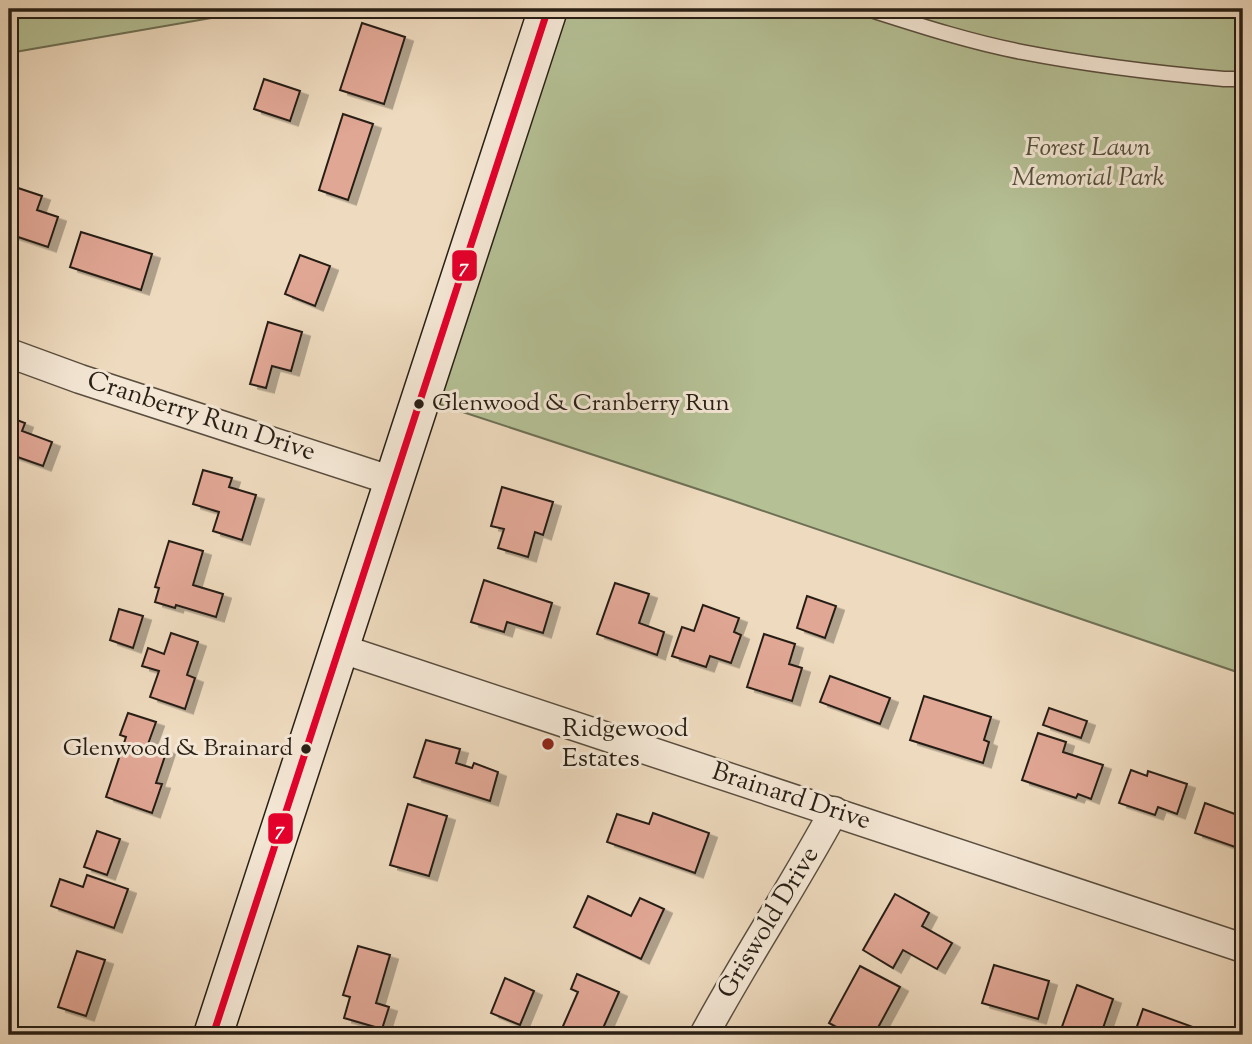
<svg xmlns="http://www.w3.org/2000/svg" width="1252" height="1044" font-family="'Sorts Mill Goudy',serif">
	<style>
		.green { fill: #b5c095; stroke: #6e7055; stroke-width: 2 }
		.building { fill: #e1a795; stroke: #281f15; stroke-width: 2; filter: url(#shadow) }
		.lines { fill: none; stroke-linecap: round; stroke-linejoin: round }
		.lane-casing { stroke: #5a4e3f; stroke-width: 17 }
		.street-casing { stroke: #5a4e3f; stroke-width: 31 }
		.secondary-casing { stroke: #281f15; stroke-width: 41 }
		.lane { stroke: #f4e7d5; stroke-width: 14 }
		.street { stroke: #f4e7d5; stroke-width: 28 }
		.secondary { stroke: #f4e7d5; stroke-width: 38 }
		.bus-1-casing { stroke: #f4e7d5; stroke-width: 12 }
		.bus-1 { stroke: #e4002b; stroke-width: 7 }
		.bus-dot { fill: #281f15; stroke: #f4e7d5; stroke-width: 2.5 }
		.poi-dot { fill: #8f2418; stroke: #f4e7d5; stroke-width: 2.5 }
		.labels { text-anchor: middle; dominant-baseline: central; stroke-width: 6; stroke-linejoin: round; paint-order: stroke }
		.bus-label { font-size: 24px; fill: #281f15; stroke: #f4e7d5; text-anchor: start }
		.park-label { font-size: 26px; font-style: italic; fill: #524f3b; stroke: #f4e7d5 }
		.street-label { font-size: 26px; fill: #281f15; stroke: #f4e7d5 }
		.poi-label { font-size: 26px; fill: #281f15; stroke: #f4e7d5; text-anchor: start }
		.line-badge { stroke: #f4e7d5; stroke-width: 2.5 }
		.badge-label { font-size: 19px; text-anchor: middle; font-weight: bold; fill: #fff }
	</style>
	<defs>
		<filter id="shadow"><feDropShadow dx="8" dy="4.5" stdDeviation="0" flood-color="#0004"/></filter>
	</defs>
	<rect width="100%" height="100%" fill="#eedabe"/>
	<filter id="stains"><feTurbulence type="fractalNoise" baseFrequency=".00286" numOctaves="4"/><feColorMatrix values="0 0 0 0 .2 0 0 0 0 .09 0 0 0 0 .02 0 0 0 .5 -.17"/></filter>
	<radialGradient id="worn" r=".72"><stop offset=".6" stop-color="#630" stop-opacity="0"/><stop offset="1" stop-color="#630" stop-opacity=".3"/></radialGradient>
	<!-- green -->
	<g class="green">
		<path d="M9,9H263L9,53Z"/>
		<path d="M548,9H1243V674L731,500L420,398Z"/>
	</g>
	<!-- building -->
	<g class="building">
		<path d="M362,23L405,37L384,104L340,90Z"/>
		<path d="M264,79L300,91L290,121L254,109Z"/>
		<path d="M343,114L373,124L348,200L319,190Z"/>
		<path d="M9,185L42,196L37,210L58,217L48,247L9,234Z"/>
		<path d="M81,232L152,254L141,290L70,267Z"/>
		<path d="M300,255L330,266L315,306L285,294Z"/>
		<path d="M268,322L302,332L291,371L272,366L266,388L250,384Z"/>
		<path d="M9,417L25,423L22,431L52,442L43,466L9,454Z"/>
		<path d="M203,470L232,478L229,487L256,495L242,540L213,531L219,512L193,504Z"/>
		<path d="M502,487L553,502L543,535L535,532L528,557L498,548L504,529L491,526Z"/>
		<path d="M169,541L203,551L193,585L223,594L216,617L176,605L175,608L155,602L159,588L155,587Z"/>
		<path d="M484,580L552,603L543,633L507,622L504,632L471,622Z"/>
		<path d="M615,583L649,594L639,623L664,632L657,655L597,634Z"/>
		<path d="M807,596L836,606L825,638L797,628Z"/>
		<path d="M703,605L739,618L734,632L741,635L731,663L710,656L706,667L672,656L682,627L694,631Z"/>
		<path d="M119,609L143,616L133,648L110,640Z"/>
		<path d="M171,633L198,642L187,675L195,678L185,709L150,697L159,671L142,666L148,648L164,654Z"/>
		<path d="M764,634L795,644L789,664L802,668L792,701L747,687Z"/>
		<path d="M830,676L890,698L880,724L820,702Z"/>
		<path d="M924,696L991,717L984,740L989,742L983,763L910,740Z"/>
		<path d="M1049,708L1087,721L1081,738L1043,725Z"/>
		<path d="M128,713L156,722L148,744L167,750L156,783L162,784L152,813L106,797L126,737L120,735Z"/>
		<path d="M1038,733L1066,742L1063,752L1103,765L1091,799L1078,794L1076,798L1022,780Z"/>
		<path d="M426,740L460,749L456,763L472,768L474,763L498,772L490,801L414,777Z"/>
		<path d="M1131,770L1147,776L1148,771L1187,784L1177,814L1158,807L1155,815L1119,803Z"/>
		<path d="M1205,803L1243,817V833L1238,848L1195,833Z"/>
		<path d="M408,804L447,816L429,876L390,865Z"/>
		<path d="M653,813L709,833L695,873L607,842L617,814L649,824Z"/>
		<path d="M97,831L120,839L107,875L84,867Z"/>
		<path d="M87,875L128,889L114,928L51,906L60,879L83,887Z"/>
		<path d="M895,894L929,913L922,926L952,943L937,969L903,950L893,968L863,950Z"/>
		<path d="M588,896L631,916L640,898L664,909L641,959L574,927Z"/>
		<path d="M358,946L390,955L376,1003L389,1007L382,1029L344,1018L350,997L343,995Z"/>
		<path d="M77,951L105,960L86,1016L58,1007Z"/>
		<path d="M994,965L1049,981L1038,1019L982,1003Z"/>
		<path d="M860,966L900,987L874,1035H851L829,1023Z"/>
		<path d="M577,974L619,992L600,1035H566L560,1033L578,992L571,989Z"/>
		<path d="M505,978L534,991L520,1025L491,1013Z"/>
		<path d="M1077,985L1113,999L1102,1031L1092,1027L1089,1035H1059Z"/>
		<path d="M1143,1009L1193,1027L1190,1035H1134Z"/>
	</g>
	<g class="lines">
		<defs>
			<path id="lane" d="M868,9C918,25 970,42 1022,52C1089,65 1156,73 1224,79H1243"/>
			<g id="street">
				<path d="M9,353L80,379L393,481"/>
				<path d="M339,648L1243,948"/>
				<path d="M704,1035C745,959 793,887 834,811"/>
			</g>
			<path id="secondary" d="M213,1035L548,9"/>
		</defs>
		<!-- lane casing -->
		<use href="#lane" class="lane-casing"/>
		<!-- street casing -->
		<use href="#street" class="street-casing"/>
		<!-- secondary casing -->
		<use href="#secondary" class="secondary-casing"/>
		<!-- lane -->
		<use href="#lane" class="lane"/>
		<!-- street -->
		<use href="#street" class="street"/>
		<!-- secondary -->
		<use href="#secondary" class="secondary"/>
		<defs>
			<path id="bus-1" d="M213,1035L548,9"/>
		</defs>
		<!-- bus-1 casing -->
		<use href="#bus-1" class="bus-1-casing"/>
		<!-- bus-1 -->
		<use href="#bus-1" class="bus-1"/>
	</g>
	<!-- markers -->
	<g class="bus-dot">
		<circle cx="419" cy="404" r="6"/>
		<circle cx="306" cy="749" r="6"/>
	</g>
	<circle class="poi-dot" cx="548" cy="744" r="7"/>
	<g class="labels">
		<!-- bus labels -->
		<g class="bus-label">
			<text x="432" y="404">Glenwood &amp; Cranberry Run</text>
			<text x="293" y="749" text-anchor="end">Glenwood &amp; Brainard</text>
		</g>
		<!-- park labels -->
		<g class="park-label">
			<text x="1088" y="148">Forest Lawn<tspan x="1088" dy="30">Memorial Park</tspan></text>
		</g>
		<!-- street labels -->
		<g class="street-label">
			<text transform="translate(201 417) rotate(18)">Cranberry Run Drive</text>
			<text transform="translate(791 797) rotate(18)">Brainard Drive</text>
			<text transform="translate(769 923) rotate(-59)">Griswold Drive</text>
		</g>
		<!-- poi labels -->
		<g class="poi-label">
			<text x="562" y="729">Ridgewood<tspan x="562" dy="30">Estates</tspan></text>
		</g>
	</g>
	<g class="line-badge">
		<rect x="451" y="249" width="27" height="33" rx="7" fill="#e4002b"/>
		<rect x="267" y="812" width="27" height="33" rx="7" fill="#e4002b"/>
	</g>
	<g class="badge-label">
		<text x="464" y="272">7</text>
		<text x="280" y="835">7</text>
	</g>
	<!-- margin -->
	<rect width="1252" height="1044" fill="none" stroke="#eedabe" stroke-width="35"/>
	<rect x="10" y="10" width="1231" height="1023" fill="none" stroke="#281f15" stroke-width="3.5"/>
	<rect x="18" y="18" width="1217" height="1009" fill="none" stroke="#281f15" stroke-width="2"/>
	<rect width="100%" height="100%" filter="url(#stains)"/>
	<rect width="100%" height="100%" fill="url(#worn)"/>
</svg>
